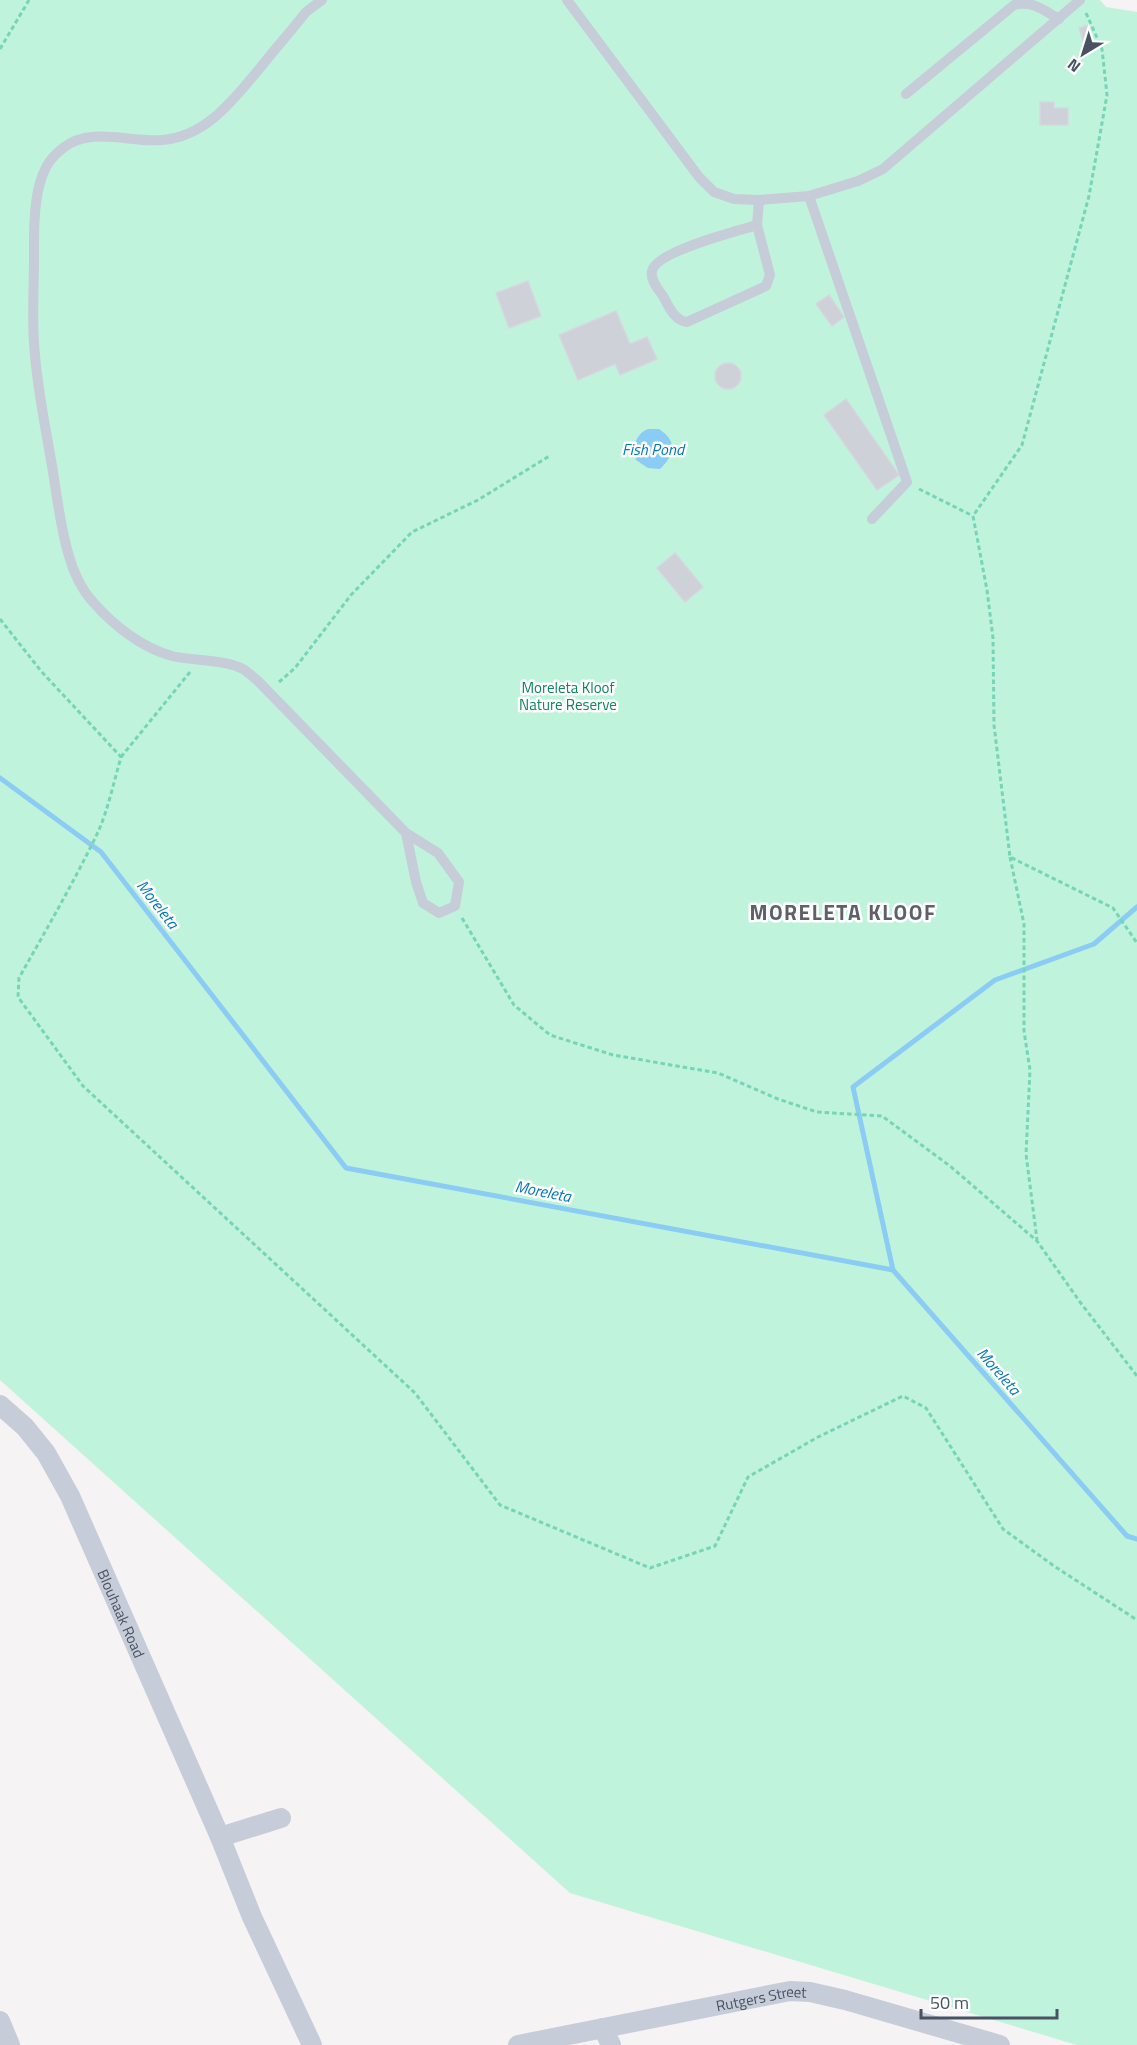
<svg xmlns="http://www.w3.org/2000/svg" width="1137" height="2045" font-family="'Titillium Web',sans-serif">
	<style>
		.green { fill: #c0f3dc }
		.water { fill: #8accf3 }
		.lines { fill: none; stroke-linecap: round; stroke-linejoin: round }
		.stream { stroke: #8accf3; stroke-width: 5 }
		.building { fill: #ced1d8; stroke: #d6d7de; stroke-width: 1.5 }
		.path { stroke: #75d5b5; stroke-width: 3; stroke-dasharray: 4.5 3; stroke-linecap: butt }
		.lane { stroke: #c6ccd8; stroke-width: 10 }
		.street { stroke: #c6ccd8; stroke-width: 20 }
		.labels { text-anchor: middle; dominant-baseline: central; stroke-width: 5; stroke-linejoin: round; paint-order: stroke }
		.park-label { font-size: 15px; fill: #11855e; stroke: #fff }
		.street-label { font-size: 15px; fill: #485262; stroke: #fff }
		.water-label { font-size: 16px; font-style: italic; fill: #0276bc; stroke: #fff }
		.district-label { font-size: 21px; font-weight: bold; letter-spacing: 1.5px; fill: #5e6168; stroke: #fff }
	</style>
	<rect width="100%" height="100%" fill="#f5f3f3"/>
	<!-- green -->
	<path class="green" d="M0,0H1100L1106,7L1137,12V2045H1077L570,1893L0,1380Z"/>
	<!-- water -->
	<path class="water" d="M648,429H659C678,442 675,454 660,469L648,468L636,460C633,448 634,435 648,429Z"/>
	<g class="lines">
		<!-- stream -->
		<g class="stream">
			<path d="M0,778L101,852L346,1168L893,1270L1127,1536L1137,1539"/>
			<path d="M893,1270L853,1087L995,980L1094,944L1137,907"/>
		</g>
	</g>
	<!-- building -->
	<g class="building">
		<path d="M1089,25L1092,38L1083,41L1079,28Z"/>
		<path d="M1040,102H1054V108H1068V125H1040Z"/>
		<path d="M528,281L541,316L509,328L496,293Z"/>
		<path d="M829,295L844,317L832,326L816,304Z"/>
		<path d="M616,311L630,344L647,337L657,359L620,375L615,364L578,380L559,335Z"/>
		<circle cx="728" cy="376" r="13"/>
		<path d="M846,399L899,475L877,490L824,415Z"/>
		<path d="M675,553L703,587L685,602L657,568Z"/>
	</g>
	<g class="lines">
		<!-- path -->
		<g class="path">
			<path d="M1086,13L1102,49L1107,95L1089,196L1022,445L973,516L987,590L993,638L994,725L1010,857L1113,908L1137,943"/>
			<path d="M0,49L29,0"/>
			<path d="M919,489L973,516"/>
			<path d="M0,619L41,671L121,757C114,781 108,810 98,832C74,882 46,930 19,978L18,997L83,1086L415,1393L500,1505L650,1568L715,1546L748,1477L818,1437L903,1396L926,1408L1003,1529L1054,1566L1137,1620"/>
			<path d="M279,682L295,668L351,595L412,532L478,500L551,455"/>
			<path d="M121,757L190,672"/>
			<path d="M1010,857L1024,924V1031L1030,1070L1026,1154L1037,1240"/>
			<path d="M462,918L514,1005L550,1035L613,1055L718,1073L778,1099L817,1112L882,1116L950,1166L1037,1241L1080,1302L1137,1376"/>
		</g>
		<!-- lane -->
		<g class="lane">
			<path d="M322,0L306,12C291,31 275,49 260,68C234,99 206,137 162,140C130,143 91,126 63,148C55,154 47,163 43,174C33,198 34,234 34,260C34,287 32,315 34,342C36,383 45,424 52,466C57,495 60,527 69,556C73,572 82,590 93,602C113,625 142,648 172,656C193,661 224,659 243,669C248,672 253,677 258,681L406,833L438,853L459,882L455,906L439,913L423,903L416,882L406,833"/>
			<path d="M567,0L699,177L714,192L734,199L759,200L809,196L858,181L883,169L1080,0"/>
			<path d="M906,94L1014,5C1032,0 1043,10 1059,19"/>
			<path d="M809,196L907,482L872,519"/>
			<path d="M757,225C738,231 656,251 652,271C650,280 658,289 663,296C669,307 674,320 687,322L766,286L770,275L757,225L759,200"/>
		</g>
		<!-- street -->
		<g class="street">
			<path id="s1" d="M0,1405L25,1427L46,1453L70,1496L220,1837L252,1917L312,2045"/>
			<path d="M220,1837L281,1818"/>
			<path d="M0,2021L10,2045"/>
			<path d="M603,2028L611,2045"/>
			<path id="s2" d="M518,2045L790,1991L810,1992L845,2000L1000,2045"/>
		</g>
	</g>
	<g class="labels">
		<!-- park labels -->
		<g class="park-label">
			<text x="568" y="687">Moreleta Kloof<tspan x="568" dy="17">Nature Reserve</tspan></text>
		</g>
		<!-- street labels -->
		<g class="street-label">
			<text stroke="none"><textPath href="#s1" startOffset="244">Blouhaak Road</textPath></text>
			<text stroke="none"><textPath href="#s2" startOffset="248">Rutgers Street</textPath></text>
		</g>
		<!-- water labels -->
		<g class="water-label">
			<text x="653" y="449">Fish Pond</text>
			<text transform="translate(158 904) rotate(52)">Moreleta</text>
			<text transform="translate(543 1191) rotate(11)">Moreleta</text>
			<text transform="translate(999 1371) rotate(49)">Moreleta</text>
		</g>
		<!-- district labels -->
		<g class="district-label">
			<text x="843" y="912">MORELETA KLOOF</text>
		</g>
	</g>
	<!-- north arrow -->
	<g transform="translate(1083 54) rotate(218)" stroke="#ffffff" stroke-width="4.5" paint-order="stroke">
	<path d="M0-4.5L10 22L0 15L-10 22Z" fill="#485262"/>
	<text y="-9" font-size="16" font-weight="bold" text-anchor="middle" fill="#485262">N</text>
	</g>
	<!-- scale -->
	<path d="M921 2009v9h136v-9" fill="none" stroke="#485262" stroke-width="3"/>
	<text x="930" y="2009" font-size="18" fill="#485262" stroke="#ffffff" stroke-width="4.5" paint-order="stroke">50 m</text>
</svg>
